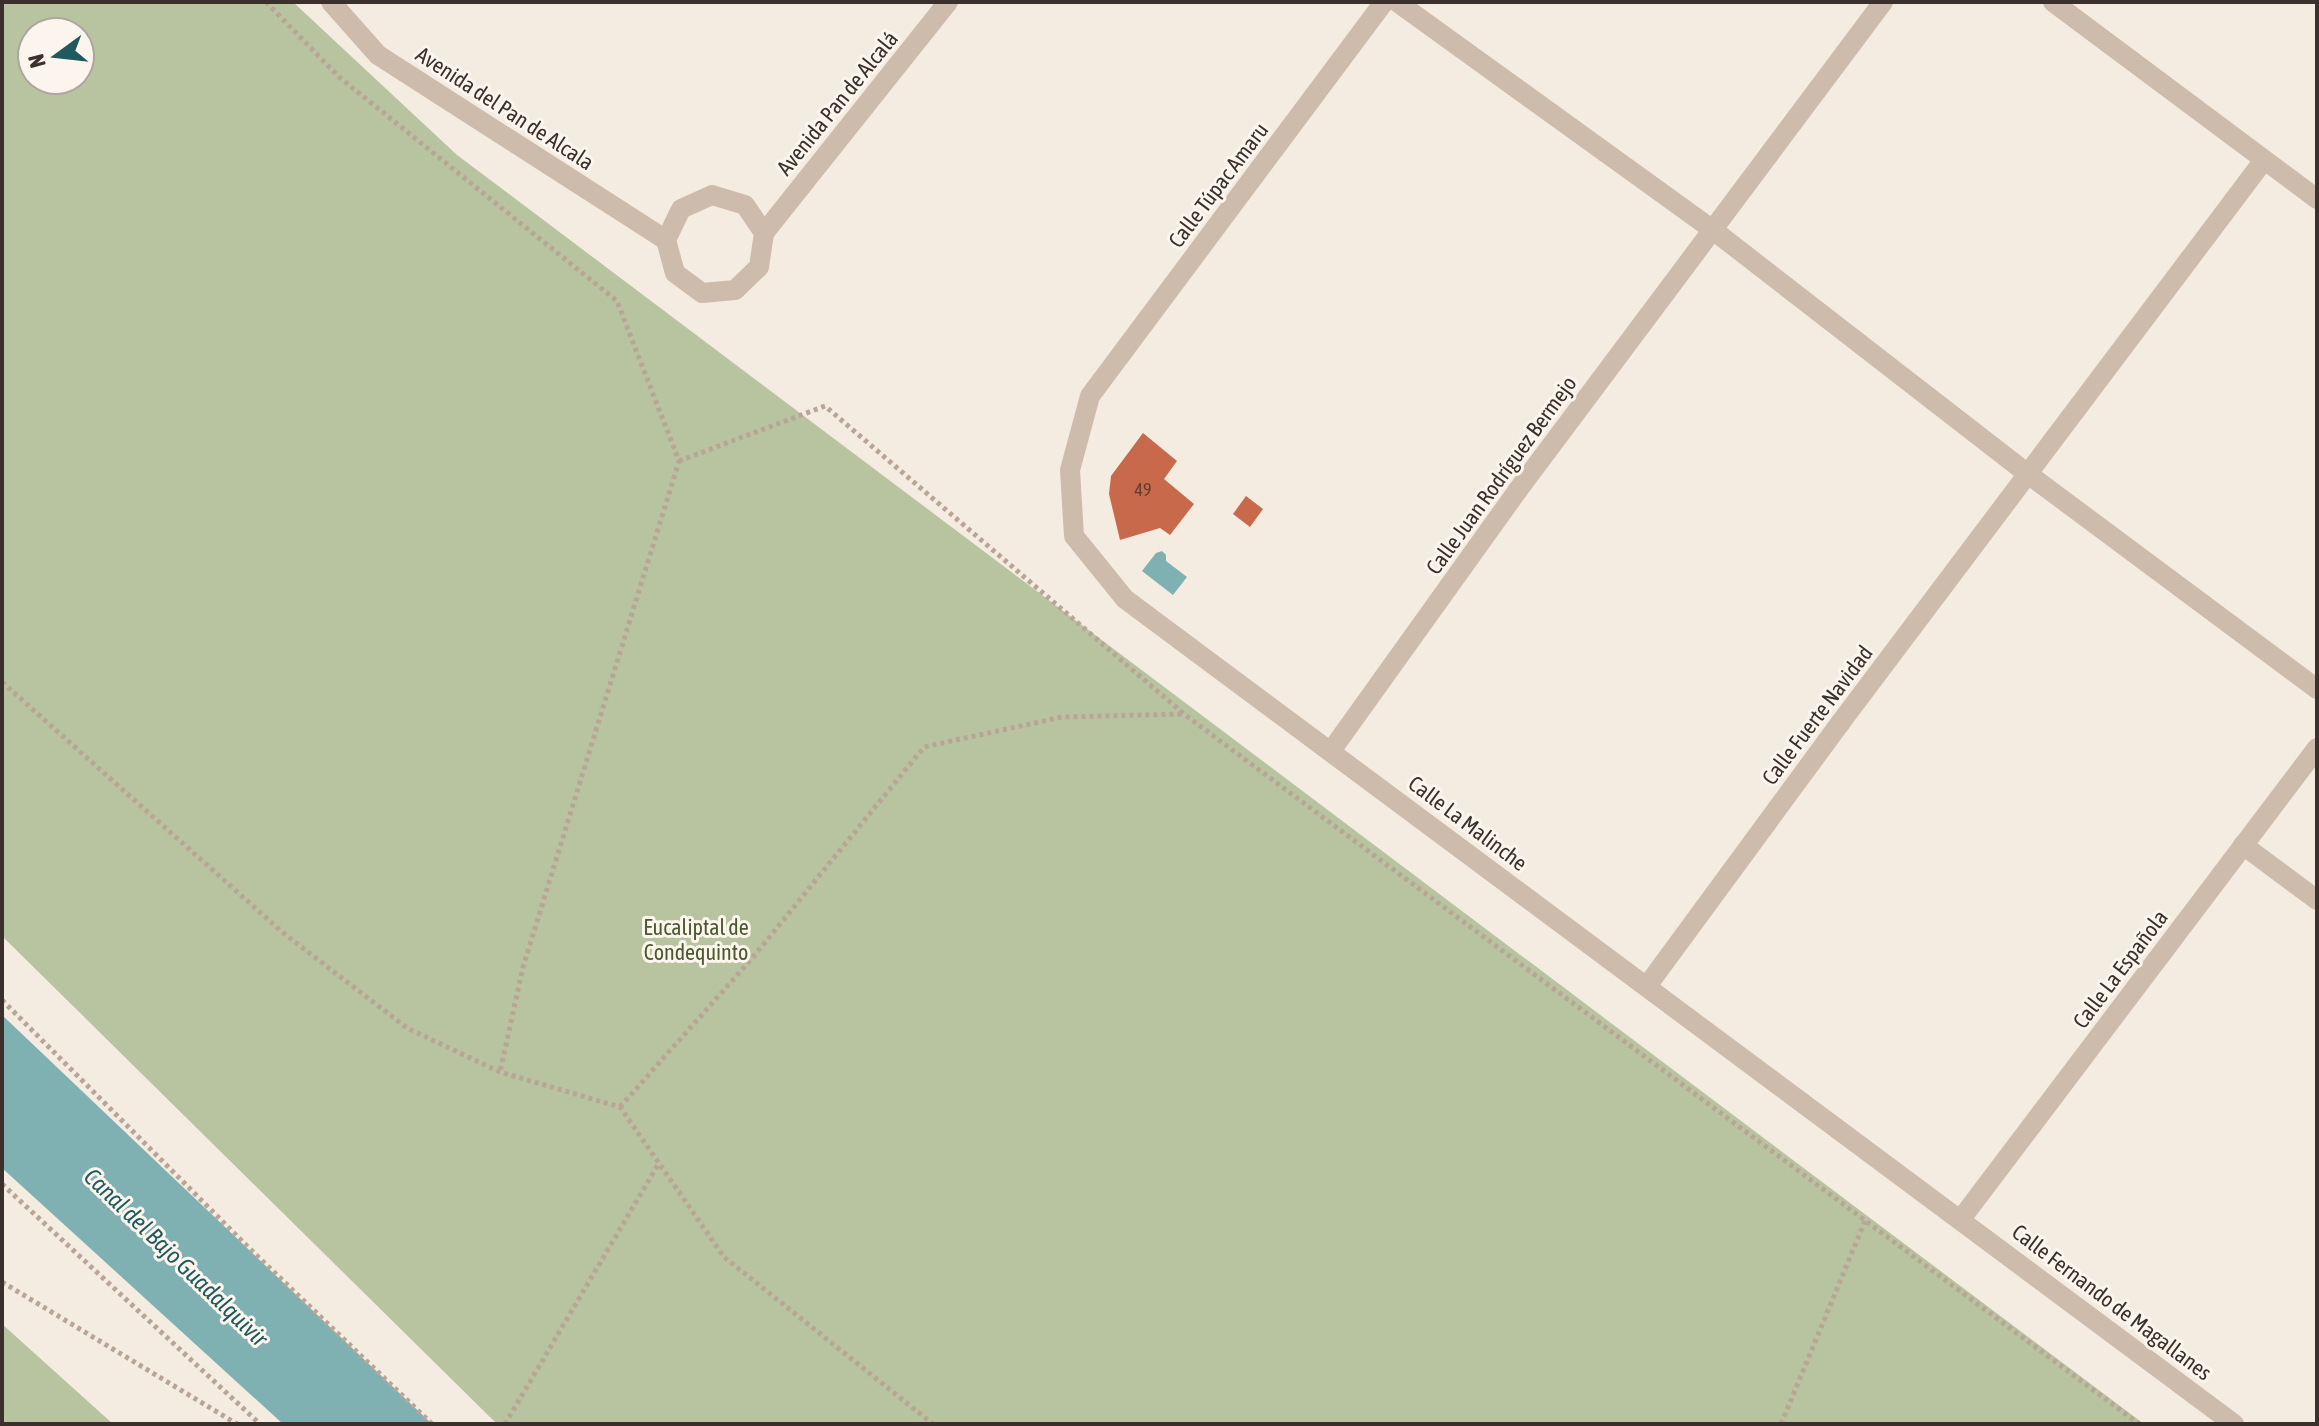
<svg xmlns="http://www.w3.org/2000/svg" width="2319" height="1426" font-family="'Asap Condensed',sans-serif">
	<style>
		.green { fill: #b8c4a0; fill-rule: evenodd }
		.water { fill: #7fb0b2 }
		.building { fill: #c8694b }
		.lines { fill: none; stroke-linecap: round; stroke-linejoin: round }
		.path { stroke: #b9a596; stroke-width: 5; stroke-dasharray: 4 4; stroke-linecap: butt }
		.pedestrian { stroke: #cdbbac; stroke-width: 20 }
		.minor { stroke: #cdbbac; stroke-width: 20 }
		.labels { text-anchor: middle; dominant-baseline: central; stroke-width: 6; stroke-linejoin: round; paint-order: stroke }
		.number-label { font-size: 18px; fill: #5e3e33 }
		.street-label { font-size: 22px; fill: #3b302b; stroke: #fbf5ee }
		.park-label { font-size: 22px; fill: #4a5a2e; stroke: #fbf5ee }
		.water-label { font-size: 24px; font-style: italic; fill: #1f5a5e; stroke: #fbf5ee }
	</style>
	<rect width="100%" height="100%" fill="#f4ebe1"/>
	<!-- green -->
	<g class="green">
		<path d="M2,2H293L457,155L2144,1424H497L2,936ZM32,32H80V80H32Z"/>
		<path d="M2,1324L113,1424H2Z"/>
	</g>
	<!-- water -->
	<g class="water">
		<path d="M1162,551L1166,555V561L1187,577L1173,595L1142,571L1156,553Z"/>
		<path d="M2,1015L432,1424H283L2,1168Z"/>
	</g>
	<!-- building -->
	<g class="building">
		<path d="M1143,433L1177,461L1164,479L1194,504L1170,535L1160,528L1120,540L1109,494L1111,476Z"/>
		<path d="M1246,496L1263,509L1250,527L1233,514Z"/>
	</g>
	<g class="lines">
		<!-- path -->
		<g class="path">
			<path d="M266,2L339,77L617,301L679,461L523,967L500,1072"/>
			<path d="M679,461L825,406L1184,714L2139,1424"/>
			<path d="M2,682L282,932L407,1028L500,1072L620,1107L724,1257L933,1424"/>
			<path d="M2,1000L249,1248L432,1424"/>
			<path d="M620,1107L754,956L924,747L1062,717L1183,714"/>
			<path d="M2,1184L260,1424"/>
			<path d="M2,1282L237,1424"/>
			<path d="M505,1424L659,1163"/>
			<path d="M1781,1424L1865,1221"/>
		</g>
		<!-- pedestrian -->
		<g class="pedestrian">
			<path d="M1713,230L2028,474"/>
			<path d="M1331,751L1518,490"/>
			<path d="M1647,986L1841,722"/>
		</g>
		<!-- minor -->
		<g class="minor">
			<path d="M331,2L378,55L666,240"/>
			<path d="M1384,2L1090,396L1070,470L1074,536L1125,599L2234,1424"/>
			<path d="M1397,2L1713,230"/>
			<path d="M2053,2L2317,199"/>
			<path d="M712,195L745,205L764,233L759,267L735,290L702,293L675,273L666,240L681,209Z"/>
			<path d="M764,233L948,2"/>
			<path d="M2028,474L2317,689"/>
			<path d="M1518,490L1883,2"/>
			<path d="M1841,722L2264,160"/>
			<path d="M2243,845L2317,900"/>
			<path d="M1961,1219L2317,748"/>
		</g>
	</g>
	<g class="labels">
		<!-- number labels -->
		<g class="number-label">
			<text x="1143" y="489">49</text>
		</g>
		<!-- street labels -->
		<g class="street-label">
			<text transform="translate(837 103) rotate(-51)">Avenida Pan de Alcalá</text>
			<text transform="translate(505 108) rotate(33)">Avenida del Pan de Alcala</text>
			<text transform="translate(1218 185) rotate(-53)">Calle Túpac Amaru</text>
			<text transform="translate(1501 475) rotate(-54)">Calle Juan Rodríguez Bermejo</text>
			<text transform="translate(1817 715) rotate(-53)">Calle Fuerte Navidad</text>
			<text transform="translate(1468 823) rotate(37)">Calle La Malinche</text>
			<text transform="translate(2120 969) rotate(-53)">Calle La Española</text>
			<text transform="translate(2112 1302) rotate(37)">Calle Fernando de Magallanes</text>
		</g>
		<!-- park labels -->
		<g class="park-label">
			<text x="696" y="927">Eucaliptal de<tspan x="696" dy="25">Condequinto</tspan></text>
		</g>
		<!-- water labels -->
		<g class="water-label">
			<text transform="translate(176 1257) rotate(44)">Canal del Bajo Guadalquivir</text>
		</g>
	</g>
	<!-- border -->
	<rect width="2319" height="1426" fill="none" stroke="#3b302b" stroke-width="8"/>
	<!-- north arrow -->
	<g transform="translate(56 56) rotate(255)"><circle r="38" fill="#fbf5ee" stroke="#aea6a0" stroke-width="2"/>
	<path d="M0-6L14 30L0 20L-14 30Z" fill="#1f5a5e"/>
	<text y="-12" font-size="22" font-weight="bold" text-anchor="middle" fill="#3b302b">N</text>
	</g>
</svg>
